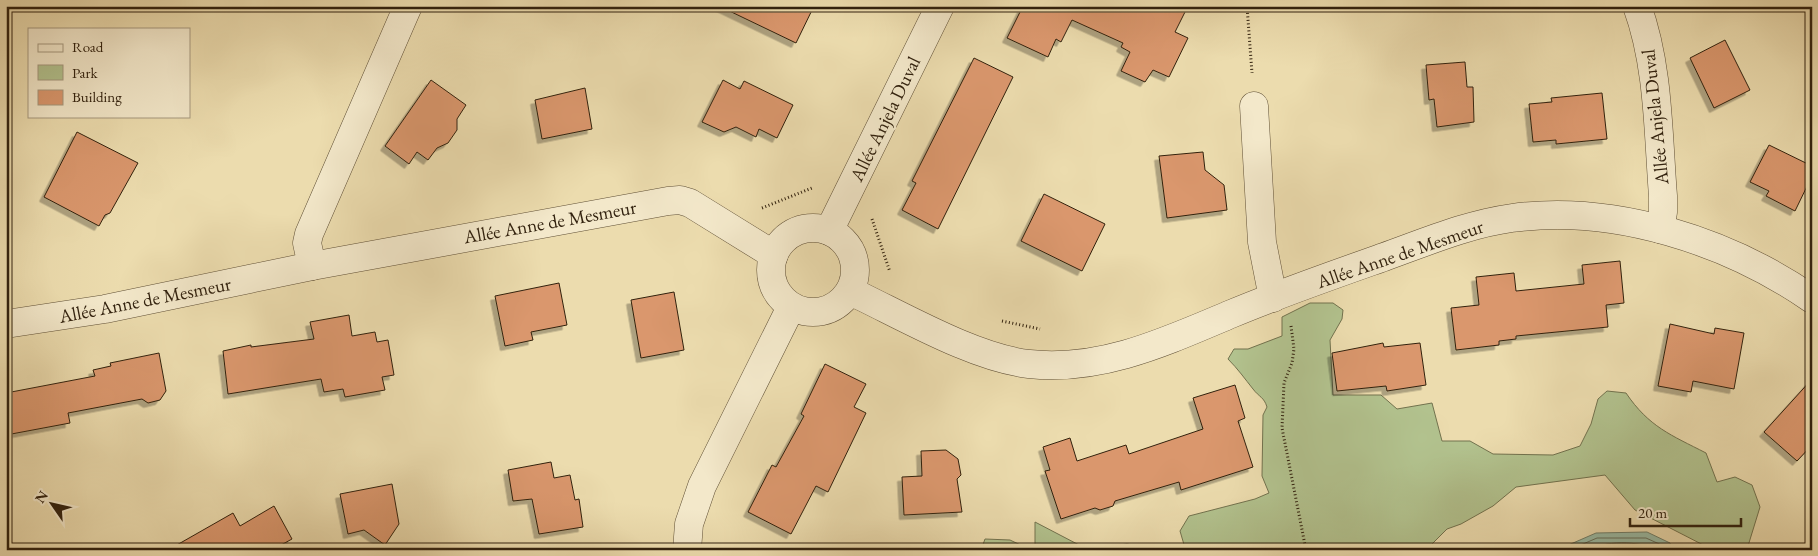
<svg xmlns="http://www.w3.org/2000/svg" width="1818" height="556" font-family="'EB Garamond',serif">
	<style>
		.green { fill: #b2c28e; stroke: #72724e }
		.water { fill: #9abca6; stroke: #707e69 }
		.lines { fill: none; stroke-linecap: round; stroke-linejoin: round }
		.shore { stroke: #666e5a; stroke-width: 1 }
		.building { fill: #da976d; stroke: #31210e; filter: url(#shadow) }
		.street-casing { stroke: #605036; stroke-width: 29 }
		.path { stroke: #31210e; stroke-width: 3; stroke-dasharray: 1 2.5; stroke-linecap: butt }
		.street { stroke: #f3e8ca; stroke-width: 28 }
		.labels { text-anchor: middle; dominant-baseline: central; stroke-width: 4.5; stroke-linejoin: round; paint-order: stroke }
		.street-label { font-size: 19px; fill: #31210e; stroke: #f3e8ca }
	</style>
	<defs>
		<filter id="shadow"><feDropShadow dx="-4.5" dy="4.5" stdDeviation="0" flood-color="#0004"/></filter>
	</defs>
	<rect width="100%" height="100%" fill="#ecdcae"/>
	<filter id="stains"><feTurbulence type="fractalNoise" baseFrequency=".004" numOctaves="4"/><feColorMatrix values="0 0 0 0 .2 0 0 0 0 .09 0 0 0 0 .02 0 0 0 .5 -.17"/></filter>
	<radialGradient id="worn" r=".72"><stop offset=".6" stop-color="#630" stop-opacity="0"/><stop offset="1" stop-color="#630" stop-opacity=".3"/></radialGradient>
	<!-- green -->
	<g class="green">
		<path d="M1310,303H1333L1343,310L1342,319L1330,340L1333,395H1381L1397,409L1432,403L1442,441H1470L1493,454L1553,455L1580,446L1591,424L1598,399L1607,391L1626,393C1649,427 1671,435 1706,453L1717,482L1735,477L1752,485L1760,507L1748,546L1740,550H1713L1635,510L1605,475L1516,487L1493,506L1461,524L1447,529L1426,550H1166L1185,548L1180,531L1189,516L1255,499L1269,493L1262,476L1263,415L1267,407C1264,397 1259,397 1253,389C1245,379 1238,369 1228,359L1234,349H1248L1282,336V317Z"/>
		<path d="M1035,522L1081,546L1104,547L1127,544L1157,550H1035Z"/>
		<path d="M985,539L1010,540L1031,550H981Z"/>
	</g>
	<!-- water -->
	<path class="water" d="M1647,532L1670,543L1673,550H1557L1596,533Z"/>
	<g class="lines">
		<!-- shore -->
		<g class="shore">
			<path d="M1569,550L1597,538H1646L1666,547L1668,550"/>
			<path d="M1585,550C1606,541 1637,540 1658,550"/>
		</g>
	</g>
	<!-- building -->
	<g class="building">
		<path d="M719,6H814L796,43Z"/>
		<path d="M1023,6H1188L1175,32L1188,38L1169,77L1153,70L1145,82L1121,71L1130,52L1121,47L1123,43L1072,20L1061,42L1056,39L1048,57L1007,38Z"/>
		<path d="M1725,40L1750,90L1714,108L1690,58Z"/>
		<path d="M974,58L1013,77L938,229L902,210L916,183L912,181Z"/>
		<path d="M1465,62L1467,87H1473L1474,122L1437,127L1434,99L1429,100L1426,65Z"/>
		<path d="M431,80L466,105L457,119V130L448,143L437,148L428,160L417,152L409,164L385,146Z"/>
		<path d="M723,80L740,89L744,81L793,105L777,138L759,129L756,137L736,127L724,132L702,122Z"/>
		<path d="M585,88L592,129L542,139L535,100Z"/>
		<path d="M1602,93L1607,139L1556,144V140L1533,142L1529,104L1552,102L1551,98Z"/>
		<path d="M77,132L138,163L110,213L105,215L99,226L44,197Z"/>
		<path d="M1769,145L1812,166V176L1795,211L1766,196L1769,191L1750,182Z"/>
		<path d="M1203,152L1205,170L1224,185L1227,210L1167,218L1159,156Z"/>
		<path d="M1044,194L1105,224L1082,271L1021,241Z"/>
		<path d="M1620,261L1624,303L1606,305L1608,327L1516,336V339L1499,341V345L1456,350L1451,308L1479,305L1476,277L1514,273L1516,291L1584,284L1582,265Z"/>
		<path d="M559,283L567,325L531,332L533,340L505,346L495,296Z"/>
		<path d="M674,292L684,350L641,358L631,300Z"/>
		<path d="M349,315L352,336L375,332L377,342L388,340L394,375L382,377L385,390L345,397L343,389L324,392L321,379L228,394L223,351L251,345V347L314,339L310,322Z"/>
		<path d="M1670,324L1714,334L1715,328L1744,333L1734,389L1693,381L1691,392L1658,386Z"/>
		<path d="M1383,343L1384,347L1420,343L1426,385L1387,391L1386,386L1337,391L1332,353Z"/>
		<path d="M159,353L166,391L160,400L148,403L142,399L68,413L70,423L6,435V393L95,376L93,370L111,366L110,363Z"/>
		<path d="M825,364L866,384L854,407L866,413L828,492L816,486L791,534L748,512L772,465L776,467L804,416L801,414Z"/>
		<path d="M1812,379V445L1797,461L1764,432Z"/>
		<path d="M1235,385L1245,418L1238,421L1253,467L1181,490L1179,482L1115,501L1113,506L1100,510L1095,508L1061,519L1045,471L1050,470L1043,447L1070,438L1077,461L1126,445L1129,454L1203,429L1193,398Z"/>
		<path d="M946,450L958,459L961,475L957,479L962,512L904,515L902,477L922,476L921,451Z"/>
		<path d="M551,462L554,478L570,475L575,500L579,499L583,527L539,534L532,499L513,501L508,470Z"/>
		<path d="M392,484L399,524L385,545L364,530L348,534L340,494Z"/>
		<path d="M274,506L292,539L272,550H168L233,513L240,526Z"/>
	</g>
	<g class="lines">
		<defs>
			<g id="street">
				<path d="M1637,6C1659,66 1658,134 1663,196V212L1660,229"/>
				<path d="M1254,106L1262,242L1273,298"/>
				<circle cx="813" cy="270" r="42"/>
				<path d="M829,231L940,6"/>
				<path d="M312,266L307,243L309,234L408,6"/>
				<path d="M850,291C901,315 974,358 1029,364C1101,372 1167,341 1231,314C1281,293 1333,275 1384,257C1426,242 1468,224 1512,218C1614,204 1728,241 1812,299"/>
				<path d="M6,324L105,309L312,266L668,201L680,200L690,203L774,255"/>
				<path d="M687,550L689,524L702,486L791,307"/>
			</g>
		</defs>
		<!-- street casing -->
		<use href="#street" class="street-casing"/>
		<!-- path -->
		<g class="path">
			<path d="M1247,6L1252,73"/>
			<path d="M762,208L812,188"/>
			<path d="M872,219L890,272"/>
			<path d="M1002,321L1040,329"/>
			<path d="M1291,326L1294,349L1292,363L1284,383L1282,428L1306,550"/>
		</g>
		<!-- street -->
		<use href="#street" class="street"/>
	</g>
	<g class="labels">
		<!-- street labels -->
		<g class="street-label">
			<text transform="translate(1655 117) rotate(-96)">Allée Anjela Duval</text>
			<text transform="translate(885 119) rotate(-64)">Allée Anjela Duval</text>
			<text transform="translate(550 222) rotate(-10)">Allée Anne de Mesmeur</text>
			<text transform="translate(1400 254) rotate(-19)">Allée Anne de Mesmeur</text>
			<text transform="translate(145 300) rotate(-11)">Allée Anne de Mesmeur</text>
		</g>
	</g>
	<!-- margin -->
	<rect width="1818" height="556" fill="none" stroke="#ecdcae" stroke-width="25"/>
	<rect x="8" y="8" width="1803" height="541" fill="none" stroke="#31210e" stroke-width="2.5"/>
	<rect x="12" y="12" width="1793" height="531" fill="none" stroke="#31210e"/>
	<!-- legend -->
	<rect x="28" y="28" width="162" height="90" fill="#f3e8ca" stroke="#a5987f"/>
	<rect x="38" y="44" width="25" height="8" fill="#f3e8ca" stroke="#a5987f"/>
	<text x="72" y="52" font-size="15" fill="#31210e">Road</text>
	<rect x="38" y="65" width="25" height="15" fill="#b2c28e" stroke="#a5987f"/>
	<text x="72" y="78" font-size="15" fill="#31210e">Park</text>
	<rect x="38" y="90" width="25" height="15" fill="#da976d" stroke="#a5987f"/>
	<text x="72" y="102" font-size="15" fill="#31210e">Building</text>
	<!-- north arrow -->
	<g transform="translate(52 504) rotate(304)" stroke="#f3e8ca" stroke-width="4" paint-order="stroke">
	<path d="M0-4L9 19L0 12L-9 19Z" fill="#31210e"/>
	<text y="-8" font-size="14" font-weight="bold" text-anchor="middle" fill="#31210e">N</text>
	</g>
	<!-- scale -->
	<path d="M1630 518v8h111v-8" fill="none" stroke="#31210e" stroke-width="2.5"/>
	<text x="1638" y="518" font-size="15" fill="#31210e" stroke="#f3e8ca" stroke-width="4" paint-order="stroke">20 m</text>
	<rect width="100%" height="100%" filter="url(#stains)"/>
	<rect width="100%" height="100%" fill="url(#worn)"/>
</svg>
